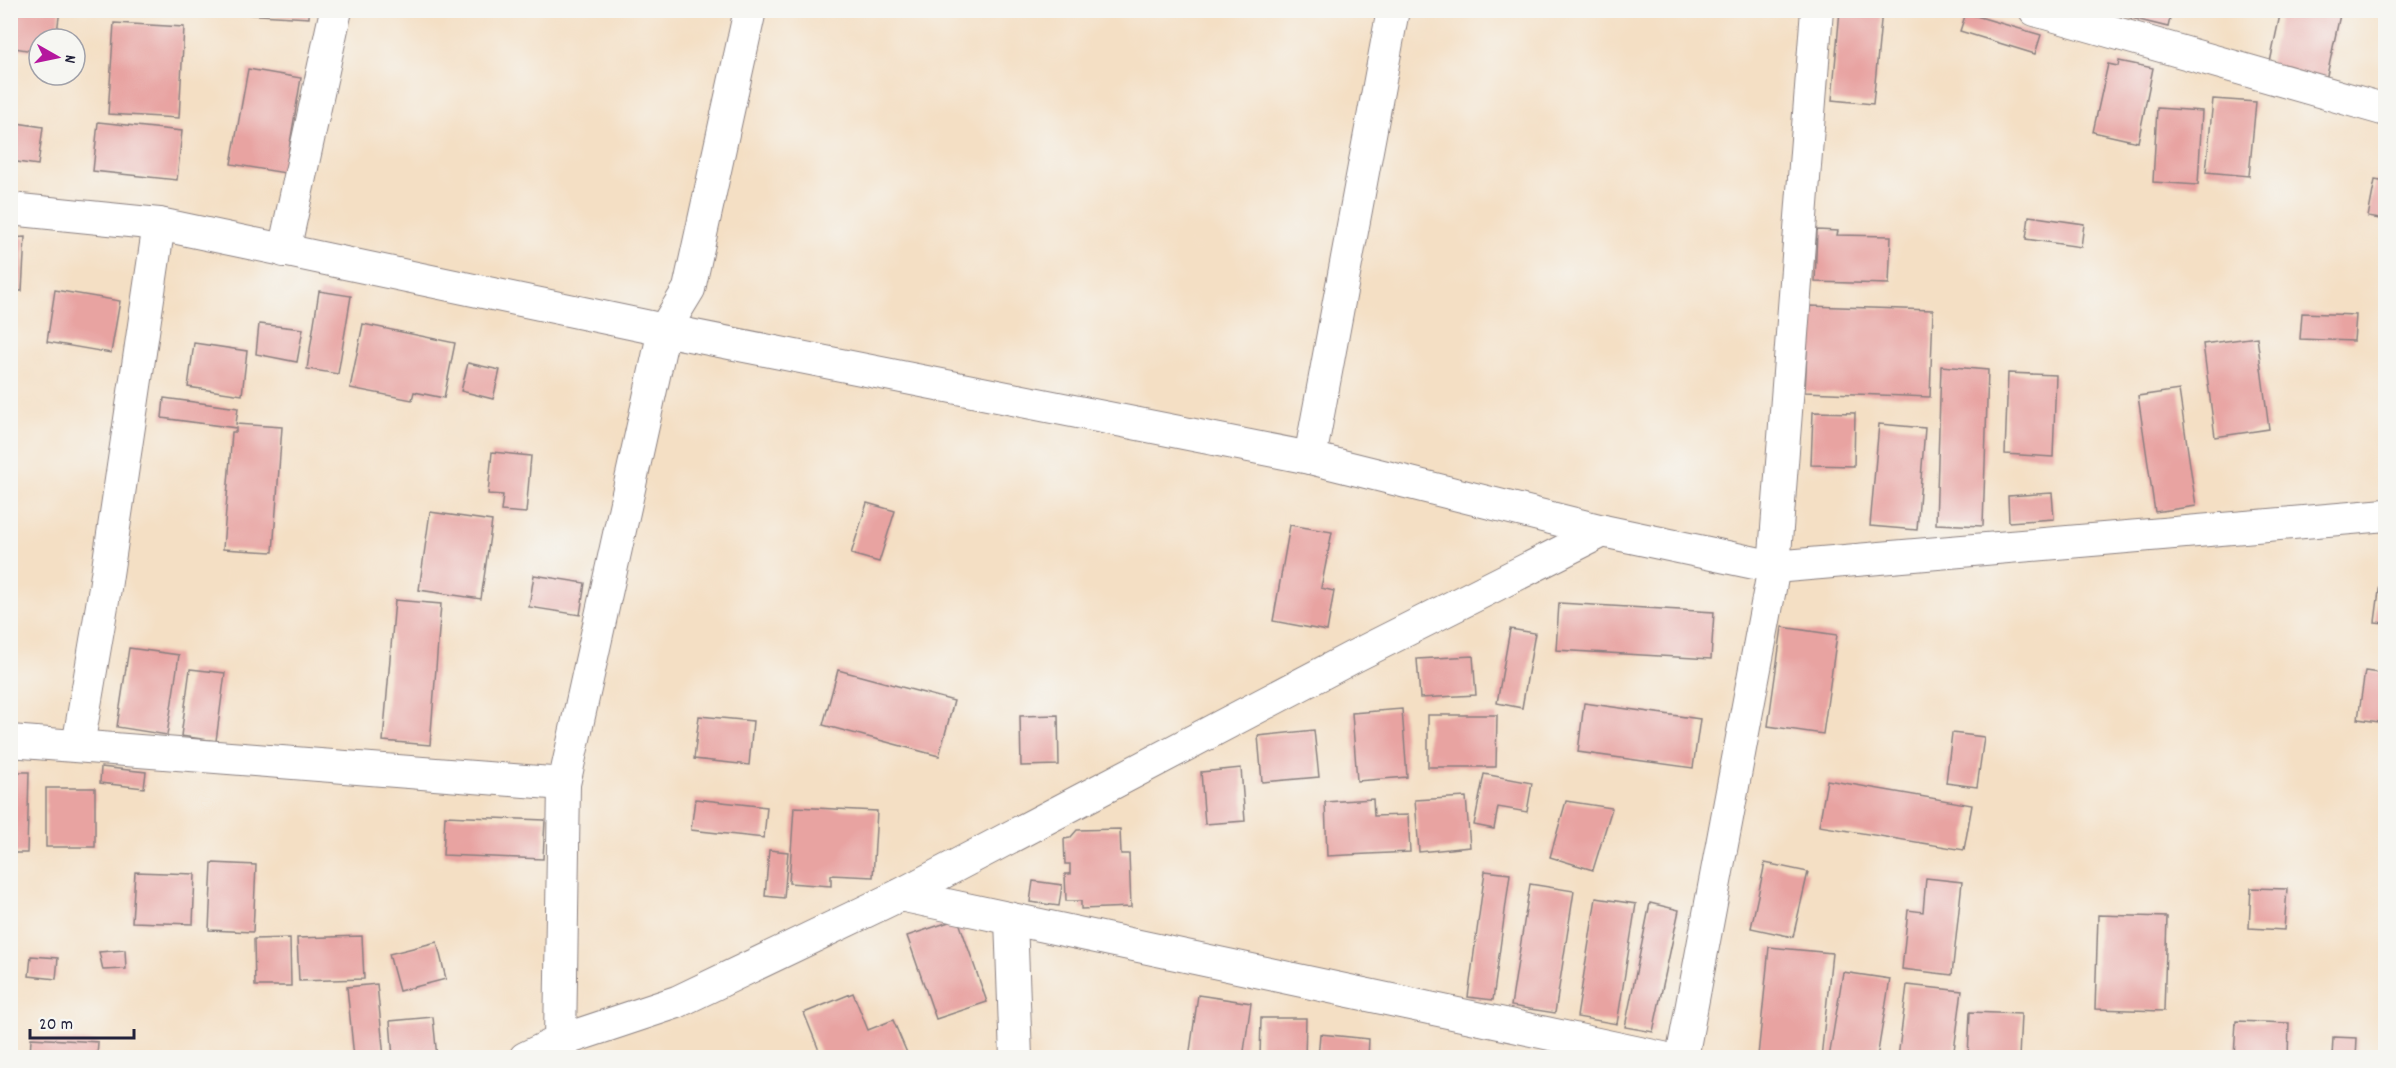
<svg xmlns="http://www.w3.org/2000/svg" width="2396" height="1068" font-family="Dekko,sans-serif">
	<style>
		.building { fill: #e8a3a1 }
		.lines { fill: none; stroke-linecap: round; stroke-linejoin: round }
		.street-casing { stroke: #8b8080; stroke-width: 34 }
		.street { stroke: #fff; stroke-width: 32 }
	</style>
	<rect width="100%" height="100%" fill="#f6f6f2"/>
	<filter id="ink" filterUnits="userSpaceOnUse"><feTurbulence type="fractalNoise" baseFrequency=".0167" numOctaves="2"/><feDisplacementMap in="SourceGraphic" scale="12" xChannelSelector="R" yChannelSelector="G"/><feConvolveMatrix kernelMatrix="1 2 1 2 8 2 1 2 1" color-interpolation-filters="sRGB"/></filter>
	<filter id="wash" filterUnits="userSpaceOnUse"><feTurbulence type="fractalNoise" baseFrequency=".008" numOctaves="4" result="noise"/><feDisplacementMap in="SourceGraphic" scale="24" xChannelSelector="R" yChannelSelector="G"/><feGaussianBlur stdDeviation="1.35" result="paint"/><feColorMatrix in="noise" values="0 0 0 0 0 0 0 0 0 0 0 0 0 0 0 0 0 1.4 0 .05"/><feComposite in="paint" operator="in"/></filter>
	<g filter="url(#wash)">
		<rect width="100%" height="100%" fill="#f4dfc4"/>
		<g id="blocks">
			<!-- building -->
			<g class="building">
				<path d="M10,10H60L56,39H39V52L15,48L14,55L10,54Z"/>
				<path d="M210,10H309V18L210,12Z"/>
				<path d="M1840,10H1882L1873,104L1832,100Z"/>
				<path d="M2129,10H2172L2168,27L2127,17Z"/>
				<path d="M2281,10H2341L2326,80L2269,67Z"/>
				<path d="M1966,13L2041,35L2035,54L1960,31Z"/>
				<path d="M114,23L184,27L179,118L108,114Z"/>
				<path d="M2119,61L2153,68L2138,142L2093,132L2108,64L2118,66Z"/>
				<path d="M248,69L301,78L285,173L231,164Z"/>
				<path d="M2213,99L2256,102L2249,176L2206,172Z"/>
				<path d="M2157,108L2202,111L2198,185L2153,182Z"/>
				<path d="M10,122L43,127L38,165L10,161Z"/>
				<path d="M98,122L182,131L177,180L93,171Z"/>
				<path d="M2375,180L2386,182V220L2368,217Z"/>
				<path d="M2029,216L2084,224L2081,247L2026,239Z"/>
				<path d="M1817,230L1838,231L1837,235L1891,236L1889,284L1815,282Z"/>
				<path d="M25,237L22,291H10V238Z"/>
				<path d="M55,290L120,301L111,353L47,342Z"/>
				<path d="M319,291L351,296L338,374L307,369Z"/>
				<path d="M1809,306L1933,310L1930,397L1805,392Z"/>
				<path d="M2302,313L2356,315L2354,341L2300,339Z"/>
				<path d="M259,324L303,329L297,362L256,354Z"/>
				<path d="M363,324L455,343L444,398L414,392L412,400L350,388Z"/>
				<path d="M2257,337L2269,429L2215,437L2203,344Z"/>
				<path d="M194,343L247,351L242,395L188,387Z"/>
				<path d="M468,363L500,370L493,399L461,391Z"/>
				<path d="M1941,366L1988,370L1983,526L1936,524Z"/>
				<path d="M2008,373L2056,375L2053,457L2005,454Z"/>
				<path d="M2179,390L2196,506L2155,512L2138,396Z"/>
				<path d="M164,398L238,408L236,424L282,427L273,552L223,549L232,432H236V428L162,418Z"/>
				<path d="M1813,412L1855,413L1854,466L1811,465Z"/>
				<path d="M1879,424L1925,428L1917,530L1870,526Z"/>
				<path d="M492,452L531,456L526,513L501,511L503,495L488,494Z"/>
				<path d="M2052,493L2054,519L2009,522L2008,496Z"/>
				<path d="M867,503L895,511L879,562L851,554Z"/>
				<path d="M430,512L492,521L481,599L419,590Z"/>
				<path d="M1290,525L1332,532L1321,588L1334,591L1327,631L1273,621Z"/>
				<path d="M534,575L585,583L580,615L529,607Z"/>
				<path d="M2380,583L2386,584V623L2375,622Z"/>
				<path d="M395,600L441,604L430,745L383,741Z"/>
				<path d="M1559,603L1714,612L1711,659L1556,650Z"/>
				<path d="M1782,627L1837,635L1823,734L1768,726Z"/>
				<path d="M1510,629L1535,633L1522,708L1497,703Z"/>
				<path d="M129,648L179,655L167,735L117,727Z"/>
				<path d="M1473,656L1476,695L1420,698L1417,659Z"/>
				<path d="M190,669L225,673L216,741L181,736Z"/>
				<path d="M838,670L954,701L939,756L823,725Z"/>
				<path d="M2365,671L2386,674V723L2358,719Z"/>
				<path d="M1584,703L1700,719L1693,768L1578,752Z"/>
				<path d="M1402,709L1407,777L1357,781L1352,713Z"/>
				<path d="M1058,715L1059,765L1021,766L1020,716Z"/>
				<path d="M1428,715H1497L1496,767H1428Z"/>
				<path d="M699,716L753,721L749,765L694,759Z"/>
				<path d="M1314,730L1319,777L1262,782L1258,736Z"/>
				<path d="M1952,733L1984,737L1977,787L1946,783Z"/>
				<path d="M101,767L146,772L144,788L100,783Z"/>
				<path d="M1241,768L1245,821L1205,824L1201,772Z"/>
				<path d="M10,772H29L27,853H10Z"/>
				<path d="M1484,774L1532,783L1527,812L1498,807L1494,829L1474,825Z"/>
				<path d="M1827,780L1972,805L1964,850L1819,826Z"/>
				<rect x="46" y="788" width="49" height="59"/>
				<path d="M1466,797L1470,847L1419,852L1415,800Z"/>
				<path d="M695,799L767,807L764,838L691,830Z"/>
				<path d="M1373,799L1374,816L1408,815L1410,852L1327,856L1325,802Z"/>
				<path d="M1566,801L1612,808L1593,870L1550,857Z"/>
				<path d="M794,807L877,811L873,877L831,875V886L789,883Z"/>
				<path d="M445,816L545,820L543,859L443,855Z"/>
				<path d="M1120,829L1121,854H1129L1131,907L1081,909V901H1066L1065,874H1070V864H1065L1064,839L1070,838L1077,830Z"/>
				<path d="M769,850L788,852L784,898L765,896Z"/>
				<path d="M212,863L256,865L253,932L209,930Z"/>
				<path d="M1765,863L1808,872L1793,937L1751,928Z"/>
				<path d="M1485,871L1510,874L1493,1000L1468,997Z"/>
				<path d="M135,872L195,874L193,924L132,922Z"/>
				<path d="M1926,878L1962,882L1952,975L1902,969L1908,910L1923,912Z"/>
				<path d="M1033,881L1062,885L1059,906L1030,902Z"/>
				<path d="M1530,884L1574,891L1555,1013L1511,1006Z"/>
				<path d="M2251,888L2287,889L2284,930L2249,928Z"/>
				<path d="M1596,898L1636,904L1617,1024L1577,1017Z"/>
				<path d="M1650,903L1679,910L1653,1032L1625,1027Z"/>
				<path d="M2098,915L2167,917L2164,1011L2095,1009Z"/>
				<path d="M958,919L987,1002L936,1019L907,936Z"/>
				<path d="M362,936L364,979L299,981L297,938Z"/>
				<path d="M290,938L291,986H255L254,939Z"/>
				<path d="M437,942L446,979L399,991L389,954Z"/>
				<path d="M1769,947L1832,953L1821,1058L1758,1056Z"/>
				<path d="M125,950L126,969L103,970L99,952Z"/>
				<path d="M31,956L58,958L56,979L29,976Z"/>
				<path d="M1843,972L1890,979L1877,1058H1829Z"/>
				<path d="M377,984L384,1058H354L347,987Z"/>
				<path d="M1907,985L1962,991L1953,1058H1898Z"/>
				<path d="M853,993L868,1030L893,1020L907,1053L897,1058H822L804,1013Z"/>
				<path d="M1198,995L1251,1003L1243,1058H1189Z"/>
				<path d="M1970,1012L2021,1014L2019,1058H1968Z"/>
				<path d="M433,1017L437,1058H393L390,1021Z"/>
				<path d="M1261,1018H1306L1305,1058H1260Z"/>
				<path d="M2236,1021L2289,1023L2288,1058H2234Z"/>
				<path d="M1320,1034L1369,1039L1368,1058H1318Z"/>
				<path d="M2333,1037L2357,1038L2356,1058H2332Z"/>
				<path d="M31,1038L98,1042L97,1058H30Z"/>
			</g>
		</g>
	</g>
	<g filter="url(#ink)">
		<use href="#blocks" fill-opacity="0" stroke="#8b8080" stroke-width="1.5"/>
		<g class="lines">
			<defs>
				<g id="street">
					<path d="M1817,10L1774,567L2386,515"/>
					<path d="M2035,10L2386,110"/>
					<path d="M10,209L159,224L664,330L1310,458L1603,531L1774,567L1682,1058"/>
					<path d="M284,251L336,10"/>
					<path d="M1310,458L1393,10"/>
					<path d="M10,741L564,784"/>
					<path d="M78,746L105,588L159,224"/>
					<path d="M900,895L1663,1058"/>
					<path d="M1011,919L1016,1058"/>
					<path d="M525,1058L560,1041L677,1002L900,895L1355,656L1603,531"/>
					<path d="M562,1058L560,1041L564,784L664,330L689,289L750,10"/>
				</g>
			</defs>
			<!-- street casing -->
			<use href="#street" class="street-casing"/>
			<!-- street -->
			<use href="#street" class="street"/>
		</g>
	</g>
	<!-- margin -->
	<rect width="2396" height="1068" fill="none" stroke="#f6f6f2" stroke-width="36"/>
	<!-- north arrow -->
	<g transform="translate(57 57) rotate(99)"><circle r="28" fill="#f6f6f2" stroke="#a1a1a9" stroke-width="1.5"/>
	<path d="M0-4.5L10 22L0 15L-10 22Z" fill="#b5179e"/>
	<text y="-9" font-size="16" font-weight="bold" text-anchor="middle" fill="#22223b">N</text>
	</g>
	<!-- scale -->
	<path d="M30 1029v9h104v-9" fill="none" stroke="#22223b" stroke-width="3"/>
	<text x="39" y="1029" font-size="18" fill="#22223b" stroke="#f6f6f2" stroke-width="4.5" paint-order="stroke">20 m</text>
</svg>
